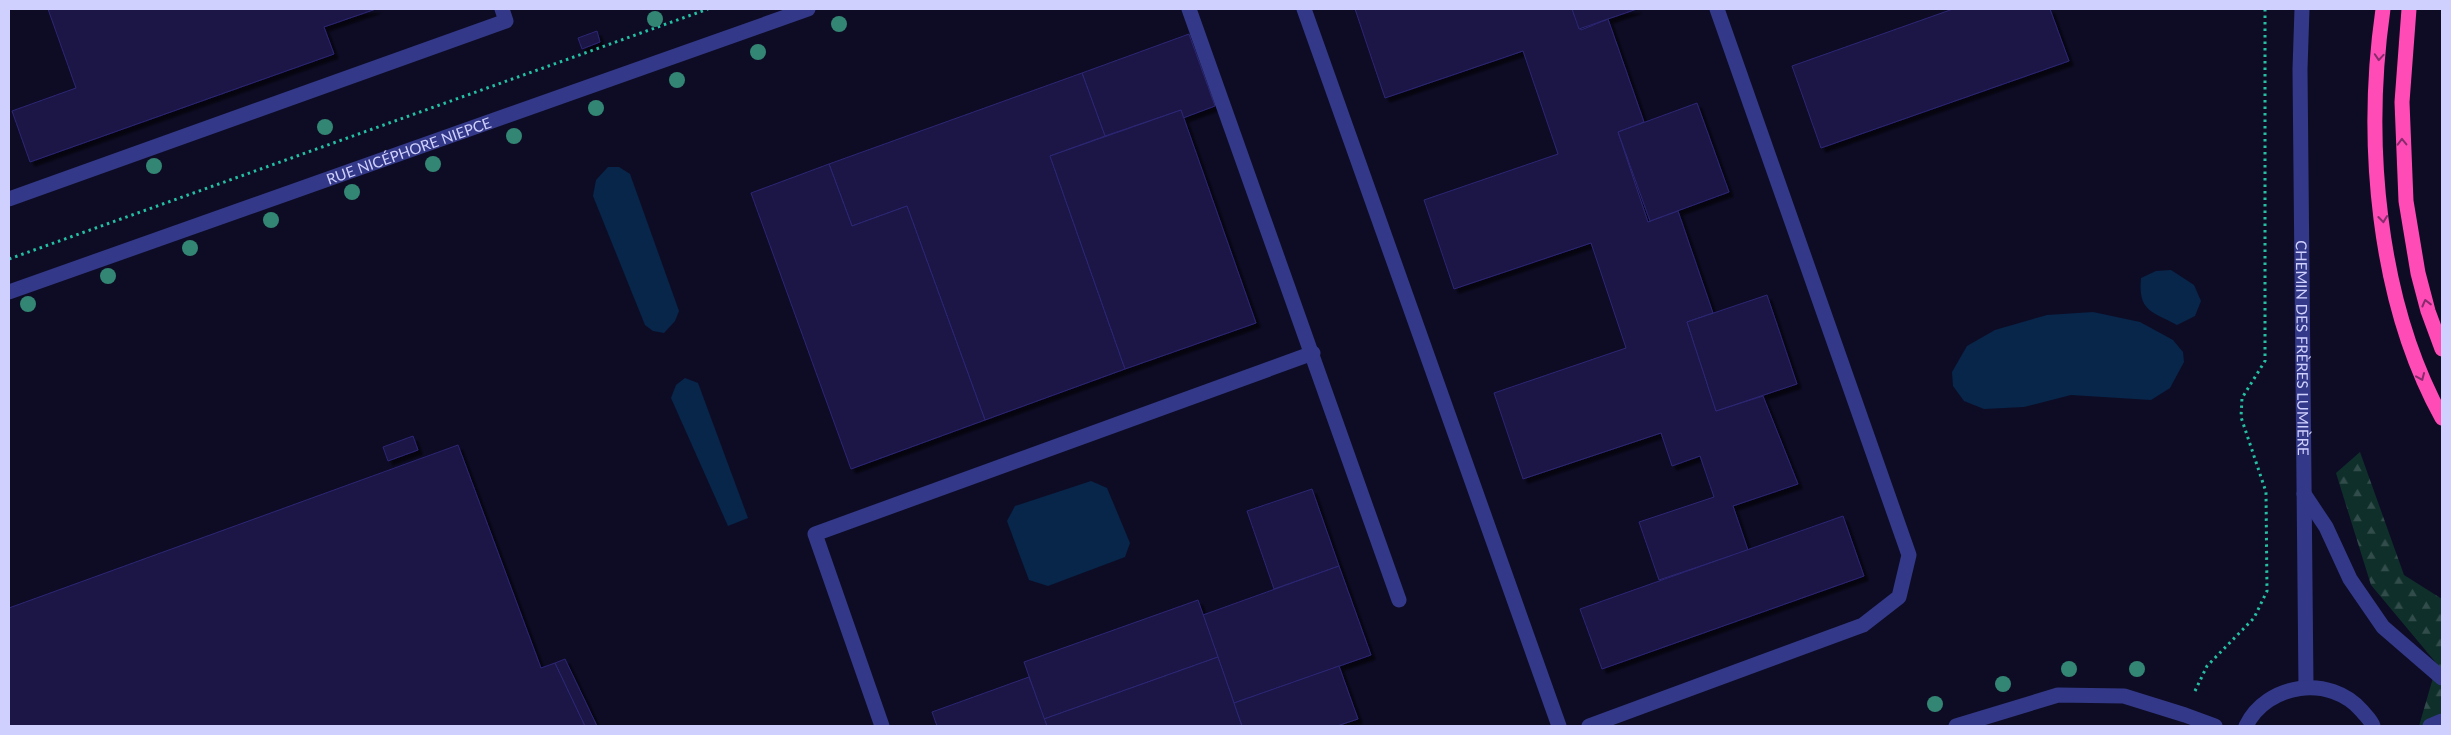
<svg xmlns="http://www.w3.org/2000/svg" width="2451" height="735" font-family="Lato,sans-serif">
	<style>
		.forest { fill: url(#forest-firs) }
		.water { fill: #072649 }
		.building { fill: #1b1747; stroke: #2d2675; filter: url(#shadow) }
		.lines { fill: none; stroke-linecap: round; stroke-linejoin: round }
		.path { stroke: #24bfa4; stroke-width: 3; stroke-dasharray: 2.5 4; stroke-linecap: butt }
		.minor { stroke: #333988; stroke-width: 15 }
		.highway { stroke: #ff4bb5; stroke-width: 15 }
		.tree { fill: #338673 }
		.oneway { stroke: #862c6d }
		.labels { text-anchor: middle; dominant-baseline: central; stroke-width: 4; stroke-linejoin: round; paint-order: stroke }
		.street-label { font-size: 15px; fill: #d0d0ff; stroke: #0e0c25 }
	</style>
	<defs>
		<pattern id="forest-firs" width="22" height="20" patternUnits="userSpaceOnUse" patternTransform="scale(1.25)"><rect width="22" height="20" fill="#0f2f2a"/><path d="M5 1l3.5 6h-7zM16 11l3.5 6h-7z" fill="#314c4a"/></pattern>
		<filter id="shadow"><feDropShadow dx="4.5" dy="4.5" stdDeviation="1" flood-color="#0009"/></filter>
	</defs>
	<rect width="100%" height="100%" fill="#0e0c25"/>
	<!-- forest -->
	<path class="forest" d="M2360,452L2404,575L2442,599V726H2419L2437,664L2371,585L2336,473Z"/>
	<!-- water -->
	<g class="water">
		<path d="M608,167H619L630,174L679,311L675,321L664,333L653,331L645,325L593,196L596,180Z"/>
		<path d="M2171,270L2194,285L2201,301L2195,316L2177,325C2151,311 2138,311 2141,278L2156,271Z"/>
		<path d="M2093,312L2140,322L2173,340L2183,352L2184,362L2170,388L2151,400L2071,395L2024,407L1984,409L1964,401L1953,386L1952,372L1967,346L1995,330L2047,315Z"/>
		<path d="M685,378L698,383L748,518L728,526L671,398L676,385Z"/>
		<path d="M1091,481L1107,488L1130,543L1125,557L1048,586L1029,580L1007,521L1015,506Z"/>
	</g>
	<!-- building -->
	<g class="building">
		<path d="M48,9H376L324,27L334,54L30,162L12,111L76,88Z"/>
		<path d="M1355,9H1572L1581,30L1608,19L1644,122L1618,132L1648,222L1678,211L1713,313L1687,322L1716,411L1763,396L1798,484L1733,506L1748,550L1659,580L1639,522L1714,497L1700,456L1672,466L1661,433L1523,479L1494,393L1626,348L1591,243L1454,289L1424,200L1558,154L1523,51L1385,98Z"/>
		<path d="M1572,9H1637L1579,29Z"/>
		<path d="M1953,9H2050L2069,61L1821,148L1792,66Z"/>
		<path d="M597,31L600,42L582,49L578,38Z"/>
		<path d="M1189,34L1215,106L1183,118L1181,110L1105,136L1082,73Z"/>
		<path d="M1082,73L1105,136L1050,156L1125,369L985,420L907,206L852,226L829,164Z"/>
		<path d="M1697,103L1729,192L1650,221L1618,132Z"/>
		<path d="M1181,110L1256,323L1125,369L1050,156Z"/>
		<path d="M829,164L852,226L907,206L985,420L851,469L751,193Z"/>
		<path d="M1767,295L1797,384L1716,411L1687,322Z"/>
		<path d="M413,436L418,450L388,461L383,447Z"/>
		<path d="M458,445L541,668L555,663L585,726H9V608Z"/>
		<path d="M1312,489L1339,566L1274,589L1247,511Z"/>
		<path d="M1843,516L1864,576L1602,669L1580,609Z"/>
		<path d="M1339,566L1371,655L1234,703L1203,615Z"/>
		<path d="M1198,600L1218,657L1044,719L1024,662Z"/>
		<path d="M1218,657L1242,726H1047L1044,719Z"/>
		<path d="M565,659L597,726H585L555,663Z"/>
		<path d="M1339,666L1358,719L1337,726H1242L1234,703Z"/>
		<path d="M1029,677L1047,726H937L932,712Z"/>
	</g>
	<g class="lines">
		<!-- path -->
		<g class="path">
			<path d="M9,259L708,9"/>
			<path d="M2195,691L2207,666L2254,618L2267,591L2266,492L2241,417L2242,398L2265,361V9"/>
		</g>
		<!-- minor -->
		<g class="minor">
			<path d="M1189,9L1399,600"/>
			<path d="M1304,9L1559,726"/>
			<path id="s1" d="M2302,9L2300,69L2306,687"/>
			<path d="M9,199L506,21L502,9"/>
			<path id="s2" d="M9,292L808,9"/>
			<path d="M2304,494L2326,527L2350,579L2383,627L2442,678"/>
			<path d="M882,726L815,534L1313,353"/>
			<path d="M1589,726L1863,625L1899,597L1909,555L1717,9"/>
			<path d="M1956,726L2058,695L2124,696L2185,715L2215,726"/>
			<path d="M2246,726C2267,683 2330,674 2362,711C2366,716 2371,720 2373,726"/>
			<path d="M2430,726L2442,721"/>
		</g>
		<!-- highway -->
		<g class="highway">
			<path d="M2383,9C2364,141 2377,300 2442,418"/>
			<path d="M2409,9L2402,102L2406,201L2418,273L2428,311L2442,349"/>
		</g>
	</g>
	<!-- trees -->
	<g class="tree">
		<circle cx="655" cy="19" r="8"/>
		<circle cx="839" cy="24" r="8"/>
		<circle cx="758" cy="52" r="8"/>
		<circle cx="677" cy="80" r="8"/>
		<circle cx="596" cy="108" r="8"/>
		<circle cx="325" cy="127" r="8"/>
		<circle cx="514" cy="136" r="8"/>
		<circle cx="433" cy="164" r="8"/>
		<circle cx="154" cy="166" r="8"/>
		<circle cx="352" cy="192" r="8"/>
		<circle cx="271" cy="220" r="8"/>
		<circle cx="190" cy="248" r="8"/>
		<circle cx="108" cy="276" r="8"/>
		<circle cx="28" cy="304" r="8"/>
		<circle cx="2069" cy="669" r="8"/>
		<circle cx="2137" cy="669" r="8"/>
		<circle cx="2003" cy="684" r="8"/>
		<circle cx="1935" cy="704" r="8"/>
	</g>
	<!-- one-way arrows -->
	<defs><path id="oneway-chevron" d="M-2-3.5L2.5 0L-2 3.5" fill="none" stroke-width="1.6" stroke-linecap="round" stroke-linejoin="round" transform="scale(1.25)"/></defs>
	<g class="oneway">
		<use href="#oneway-chevron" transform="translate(2379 57) rotate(94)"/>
		<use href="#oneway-chevron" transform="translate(2402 142) rotate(-91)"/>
		<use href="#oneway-chevron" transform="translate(2383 219) rotate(84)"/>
		<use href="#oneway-chevron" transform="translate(2426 303) rotate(-104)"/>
		<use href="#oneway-chevron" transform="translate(2421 377) rotate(67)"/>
	</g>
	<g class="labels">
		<!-- street labels -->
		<g class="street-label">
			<text stroke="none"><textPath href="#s2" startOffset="424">RUE NICÉPHORE NIEPCE</textPath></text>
			<text stroke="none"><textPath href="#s1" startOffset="339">CHEMIN DES FRÈRES LUMIÈRE</textPath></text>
		</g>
	</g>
	<!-- border -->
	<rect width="2451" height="735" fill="none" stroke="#d0d0ff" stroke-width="20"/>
</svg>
